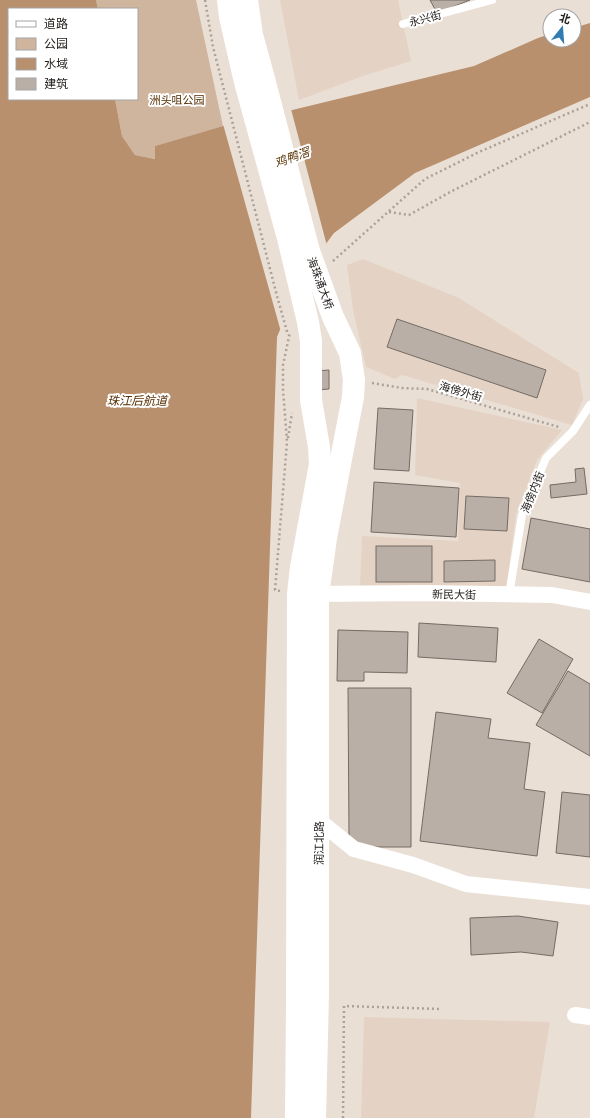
<svg xmlns="http://www.w3.org/2000/svg" width="590" height="1118" font-family="Lato,'Noto Sans SC',sans-serif">
	<style>
		.built { fill: #e4d3c4 }
		.green { fill: #cfb49e }
		.water { fill: #b8906e }
		.pier { fill: #eadfd5 }
		.building { fill: #baafa6; stroke: #756b63 }
		.lines { fill: none; stroke-linecap: round; stroke-linejoin: round }
		.path { stroke: #aaa199; stroke-width: 2.5; stroke-dasharray: 2 3; stroke-linecap: butt }
		.lane { stroke: #fff; stroke-width: 8 }
		.street { stroke: #fff; stroke-width: 16 }
		.secondary { stroke: #fff; stroke-width: 22 }
		.labels { text-anchor: middle; dominant-baseline: central; stroke-width: 4; stroke-linejoin: round; paint-order: stroke }
		.street-label { font-size: 11px; fill: #1f1b18; stroke: #fff }
		.park-label { font-size: 11px; fill: #532d00; stroke: #fff }
		.water-label { font-size: 12px; font-style: italic; fill: #573003; stroke: #fff }
	</style>
	<rect width="100%" height="100%" fill="#eadfd5"/>
	<!-- built -->
	<g class="built">
		<path d="M280,0H398L411,61L363,76L299,100Z"/>
		<path d="M363,259L459,298L579,373L583,399L572,425L402,375L395,379L366,367L353,310L347,265Z"/>
		<path d="M417,398L562,430L537,460L516,514L506,591L360,589L362,536L458,541L460,483L415,475Z"/>
		<path d="M364,1017L550,1022L534,1118H361Z"/>
	</g>
	<!-- green -->
	<path class="green" d="M96,0H196L223,126L155,146L156,159L135,155L122,136L115,99H137V9H98Z"/>
	<!-- water -->
	<path class="water" d="M0,0H96L98,9H9V99H115L122,136L135,155L155,159V146L223,126L239,123L474,66L538,38L550,34V40H574V28L590,23V97L415,173L334,233L308,268L297,289L277,337L251,1118H0Z"/>
	<!-- pier -->
	<path class="pier" d="M291,109L327,246L309,269L281,332L223,124Z"/>
	<!-- building -->
	<g class="building">
		<path d="M430,0H470L437,13Z"/>
		<path d="M397,319L546,370L537,398L387,347Z"/>
		<path d="M329,370V389L316,390V371Z"/>
		<path d="M378,408L413,410L409,471L374,469Z"/>
		<path d="M584,468L587,494L551,498L550,485L576,482L575,469Z"/>
		<path d="M374,482L459,488L456,537L371,532Z"/>
		<path d="M466,496L509,498L507,531L464,529Z"/>
		<path d="M531,518L590,529V582L522,569Z"/>
		<rect x="376" y="546" width="56" height="36"/>
		<path d="M495,560V581L444,582V561Z"/>
		<path d="M419,623L498,628L496,662L418,657Z"/>
		<path d="M338,630L408,632L407,673L364,672V681H337Z"/>
		<path d="M539,639L573,659L542,713L507,693Z"/>
		<path d="M568,671L590,684V756L536,725Z"/>
		<path d="M348,688H411V847H365L349,837Z"/>
		<path d="M436,712L491,719L488,738L530,743L524,789L545,792L537,856L420,841Z"/>
		<path d="M562,792L590,795V857L556,853Z"/>
		<path d="M518,916L558,922L553,956L521,952L471,955L470,918Z"/>
	</g>
	<g class="lines">
		<!-- path -->
		<g class="path">
			<path d="M205,0L213,47L277,296L288,335"/>
			<path d="M389,212L409,215L452,191L590,122"/>
			<path d="M333,261L425,179L479,152L590,104"/>
			<path d="M372,383L402,388L427,389L559,427"/>
			<path d="M288,438L292,413"/>
			<path d="M280,591L275,590L287,442L283,389V365L290,332"/>
			<path d="M343,1118L344,1006L440,1009"/>
		</g>
		<!-- lane -->
		<g class="lane">
			<path d="M403,24L492,0"/>
			<path d="M509,595L522,515L546,458L573,431L590,405"/>
		</g>
		<!-- street -->
		<g class="street">
			<path d="M308,594L425,593L552,595L590,602"/>
			<path d="M318,820L354,849L413,865L466,884L590,897"/>
			<path d="M575,1015L590,1017"/>
		</g>
		<!-- secondary -->
		<g class="secondary">
			<path d="M228,0L230,17L245,82L288,238L308,322L311,341V400L319,447L320,464L318,475L301,567L298,594L297,1008L296,1118"/>
			<path d="M247,0L252,35L263,75L309,251L333,317L350,353L354,380L353,397L341,459L326,538L322,567L318,594V994L315,1118"/>
		</g>
	</g>
	<g class="labels">
		<!-- street labels -->
		<g class="street-label">
			<text transform="translate(425 18) rotate(-15)">永兴街</text>
			<text transform="translate(321 283) rotate(70)">海珠涌大桥</text>
			<text transform="translate(461 391) rotate(16)">海傍外街</text>
			<text transform="translate(532 492) rotate(-68)">海傍内街</text>
			<text transform="translate(454 594) rotate(1)">新民大街</text>
			<text transform="translate(318 843) rotate(-90)">润江北路</text>
		</g>
		<!-- park labels -->
		<g class="park-label">
			<text x="177" y="99">洲头咀公园</text>
		</g>
		<!-- water labels -->
		<g class="water-label">
			<text transform="translate(292 157) rotate(-20)">鸡鸭滘</text>
			<text x="137" y="400">珠江后航道</text>
		</g>
	</g>
	<!-- legend -->
	<rect x="8" y="8" width="130" height="92" fill="#ffffff" stroke="#a5a4a3"/>
	<rect x="16" y="21" width="20" height="6" fill="#ffffff" stroke="#a5a4a3"/>
	<text x="44" y="28" font-size="12" fill="#1f1b18">道路</text>
	<rect x="16" y="38" width="20" height="12" fill="#cfb49e" stroke="#a5a4a3"/>
	<text x="44" y="48" font-size="12" fill="#1f1b18">公园</text>
	<rect x="16" y="58" width="20" height="12" fill="#b8906e" stroke="#a5a4a3"/>
	<text x="44" y="68" font-size="12" fill="#1f1b18">水域</text>
	<rect x="16" y="78" width="20" height="12" fill="#baafa6" stroke="#a5a4a3"/>
	<text x="44" y="88" font-size="12" fill="#1f1b18">建筑</text>
	<!-- north arrow -->
	<g transform="translate(562 28) rotate(17)"><circle r="19" fill="#ffffff" stroke="#a5a4a3"/>
	<path d="M0-3L7 15L0 10L-7 15Z" fill="#337cb0"/>
	<text y="-6" font-size="11" font-weight="bold" text-anchor="middle" fill="#1f1b18">北</text>
	</g>
</svg>
